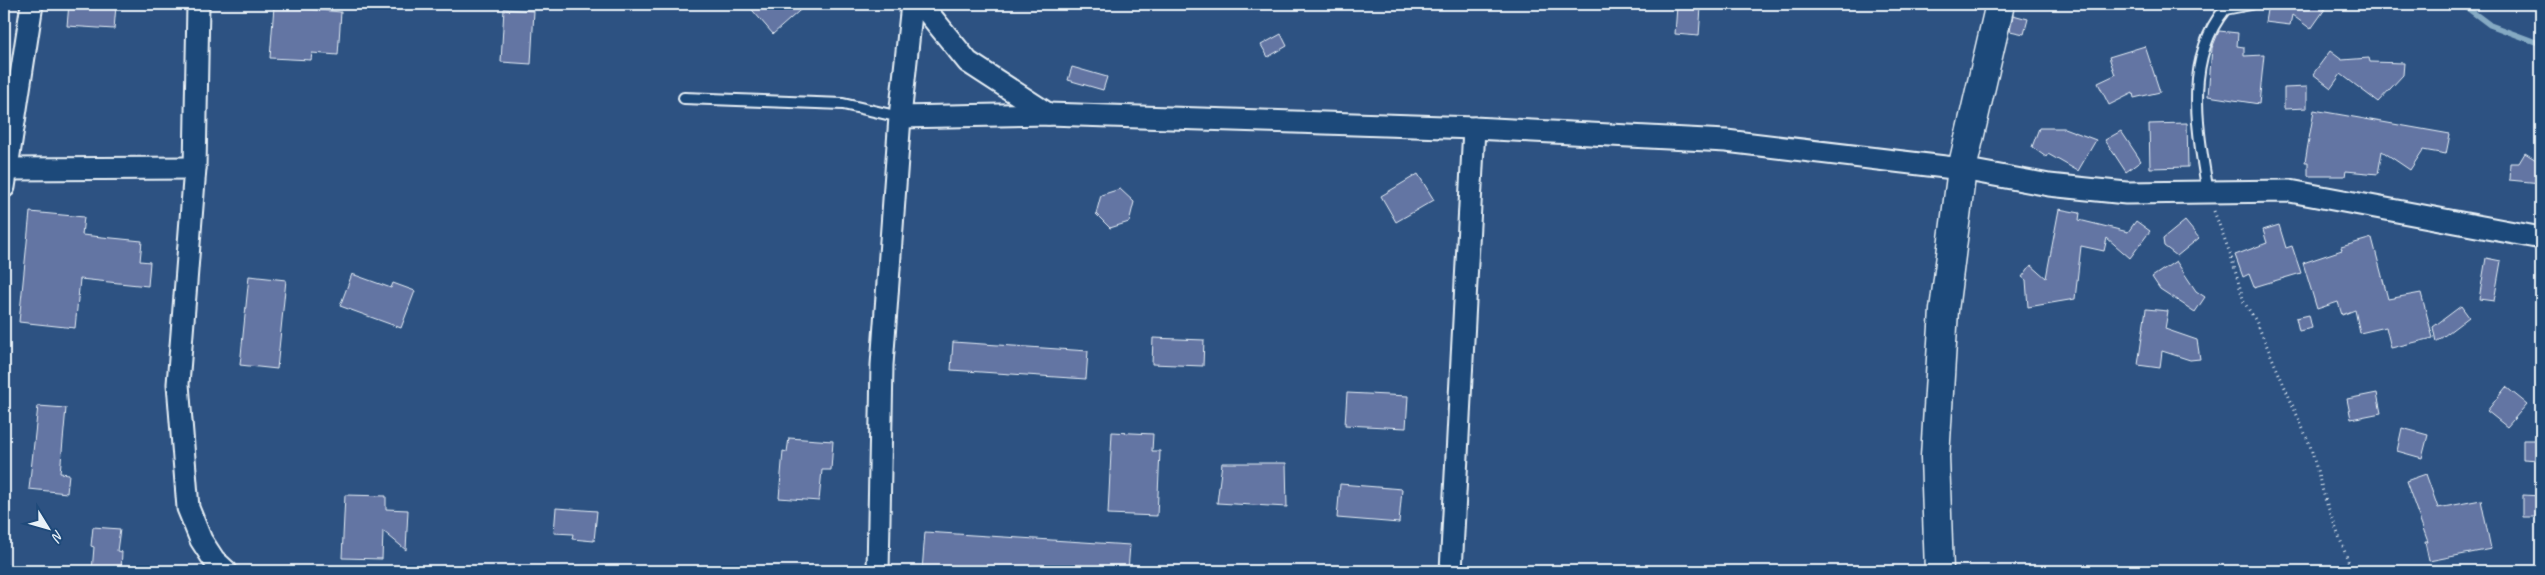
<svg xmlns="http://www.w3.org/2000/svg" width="2545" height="575" font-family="Caveat,sans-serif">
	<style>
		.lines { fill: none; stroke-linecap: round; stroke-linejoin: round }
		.stream { stroke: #85aac3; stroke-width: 5.5 }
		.building { fill: #6374a3; stroke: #e8f1f8 }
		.service-casing { stroke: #e8f1f8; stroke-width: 14 }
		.minor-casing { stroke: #e8f1f8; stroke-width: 25 }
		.secondary-casing { stroke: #e8f1f8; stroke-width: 31 }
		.path { stroke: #e8f1f8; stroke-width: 3; stroke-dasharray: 1 4; stroke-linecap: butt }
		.service { stroke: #1f4a7a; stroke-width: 10 }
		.minor { stroke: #1f4a7a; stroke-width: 21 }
		.secondary { stroke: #1f4a7a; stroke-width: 28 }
	</style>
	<rect width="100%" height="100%" fill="#2d5282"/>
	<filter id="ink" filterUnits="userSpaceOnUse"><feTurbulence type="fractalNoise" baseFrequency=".02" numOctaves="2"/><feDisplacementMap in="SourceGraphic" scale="10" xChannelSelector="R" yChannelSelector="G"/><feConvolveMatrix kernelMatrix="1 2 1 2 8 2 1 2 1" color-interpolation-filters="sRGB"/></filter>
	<g filter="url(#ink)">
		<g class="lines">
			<!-- stream -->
			<path class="stream" d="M2462,4L2490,25L2541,44"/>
		</g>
		<!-- building -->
		<g class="building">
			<path d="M69,4L116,6L114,29L67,26Z"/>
			<path d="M747,4H807L773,34Z"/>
			<path d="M2268,4H2318L2325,9L2311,29L2292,15L2290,25L2265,22Z"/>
			<path d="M274,6L341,12L338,55L312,53L311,60L270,58Z"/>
			<path d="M1677,6L1701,7L1699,36L1675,34Z"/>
			<path d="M504,9L534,11L531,64L501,62Z"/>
			<path d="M2013,15L2028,19L2024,34L2010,31Z"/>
			<path d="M2219,31L2238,33L2237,46L2244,47V56L2264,55L2259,104L2208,96L2212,48Z"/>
			<path d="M1281,34L1287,46L1268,57L1261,45Z"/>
			<path d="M2145,46L2160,92L2134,98L2133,93L2109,105L2098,83L2115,75L2109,57Z"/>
			<path d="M2330,51L2342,60L2369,58L2370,62L2404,63L2403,75L2378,102L2341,74L2331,88L2313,74Z"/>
			<path d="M1072,67L1107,77L1103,90L1068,80Z"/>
			<path d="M2307,87V108L2284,109V88Z"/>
			<path d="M2314,110L2450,134L2446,154L2423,150L2410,170L2382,151L2378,174L2346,171L2345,176H2308V162H2305Z"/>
			<path d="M2187,123L2188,167L2150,168L2149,124Z"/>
			<path d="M2039,128H2064L2096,140L2078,171L2048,154L2046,157L2032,147Z"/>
			<path d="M2121,131L2141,161L2126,172L2105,140Z"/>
			<path d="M2525,153L2541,163V183L2509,180L2510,163H2519Z"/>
			<path d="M1418,174L1434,200L1396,222L1381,196Z"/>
			<path d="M1120,189L1134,202L1129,222L1110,228L1096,214L1101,195Z"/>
			<path d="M2059,209L2080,213L2079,220L2128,232L2136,221L2150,231L2130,258L2107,238L2104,251L2081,246L2075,299L2028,307L2026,280L2022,277L2031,265L2046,278Z"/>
			<path d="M30,212L84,217L82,235L142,241L140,261L150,262L148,286L80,279L75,328L19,322Z"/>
			<path d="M2185,221L2199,238L2177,256L2164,246L2163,239Z"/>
			<path d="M2279,225L2286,248L2292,246L2301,273L2254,287L2249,274L2243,277L2235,255L2267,243L2263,230Z"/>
			<path d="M2372,238L2388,299L2421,293L2433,338L2391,348L2386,327L2360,333L2355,310L2342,315L2338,302L2317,309L2303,263L2342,250L2341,247Z"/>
			<path d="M2486,258L2501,261L2494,301L2479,299Z"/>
			<path d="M2176,261L2196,291L2205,297L2195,312L2160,289L2152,277Z"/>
			<path d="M352,274L391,288L393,283L415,291L401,328L340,306Z"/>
			<path d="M249,276L286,280L277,369L240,365Z"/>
			<path d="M2461,306L2469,317L2436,342L2433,327Z"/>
			<path d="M2146,309L2168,311L2165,329L2197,340L2200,359L2190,360L2162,351L2160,368L2138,365Z"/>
			<path d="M2309,315L2312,328L2299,331L2296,318Z"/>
			<path d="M1153,338L1204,340L1203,366L1152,364Z"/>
			<path d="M953,342L1088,351L1086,379L951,370Z"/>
			<path d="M2506,387L2527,404L2507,427L2487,411Z"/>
			<path d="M1347,393L1408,396L1406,428L1345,425Z"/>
			<path d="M2377,393L2381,413L2351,419L2347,399Z"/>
			<path d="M38,406L66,408L60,473L69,474L67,493L29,489Z"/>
			<path d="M2402,428L2428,435L2422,458L2397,451Z"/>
			<path d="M1112,432L1153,434L1152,451H1160L1157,516L1108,514Z"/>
			<path d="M789,438L833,441L831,470H822L819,501L779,498L783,451L787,452Z"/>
			<path d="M2523,440H2540V460L2523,459Z"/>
			<path d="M1222,463H1286L1287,507L1217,503Z"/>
			<path d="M2426,474L2438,508L2481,500L2491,549L2429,561L2425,542H2428L2406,481Z"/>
			<path d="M1340,484L1402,489L1399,523L1337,518Z"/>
			<path d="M345,495L386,496V509L408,510L406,550L383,531L382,559L342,558Z"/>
			<path d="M2523,495L2541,496V517H2523Z"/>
			<path d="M556,508L597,511L594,541L572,539L573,534L554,533Z"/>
			<path d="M93,527L120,529L117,551L122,552L121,571H92L94,547L91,546Z"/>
			<path d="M925,532L1130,545L1128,571H922Z"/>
		</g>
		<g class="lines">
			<defs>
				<g id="service">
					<path d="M684,98L843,104L900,117"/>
					<path d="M2208,193C2198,131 2183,61 2225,9L2251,4"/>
				</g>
				<g id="minor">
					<path d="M198,4L195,168L178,384L188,508L201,540L214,560L226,571"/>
					<path d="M921,4L968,62L1048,114"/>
					<path d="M900,117L1048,114L1474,128L1726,141L1962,169L2049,185L2126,193L2290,191L2541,238"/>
					<path d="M6,169L195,168"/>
					<path d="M4,187L32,4"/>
					<path d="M878,571L882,365L900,117L912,4"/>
					<path d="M1451,571L1474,128"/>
				</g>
				<path id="secondary" d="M1939,571L1935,457L1944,310L1962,169L2000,4"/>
			</defs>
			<!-- service casing -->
			<use href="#service" class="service-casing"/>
			<!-- minor casing -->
			<use href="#minor" class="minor-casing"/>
			<!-- secondary casing -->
			<use href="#secondary" class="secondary-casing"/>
			<!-- path -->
			<path class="path" d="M2214,211L2231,256L2244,302L2256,321L2310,445L2325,499L2352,571"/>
			<!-- service -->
			<use href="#service" class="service"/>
			<!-- minor -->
			<use href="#minor" class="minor"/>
			<!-- secondary -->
			<use href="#secondary" class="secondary"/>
		</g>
	</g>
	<!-- margin -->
	<rect width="2545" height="575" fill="none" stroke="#1f4a7a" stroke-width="20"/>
	<rect x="10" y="10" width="2525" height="555" fill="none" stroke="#e8f1f8" stroke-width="2" filter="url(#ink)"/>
	<!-- north arrow -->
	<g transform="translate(48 528) rotate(127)" stroke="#1f4a7a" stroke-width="4" paint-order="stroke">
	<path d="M0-4L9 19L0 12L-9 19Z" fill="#e8f1f8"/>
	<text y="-8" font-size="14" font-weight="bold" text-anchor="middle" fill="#e8f1f8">N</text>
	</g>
</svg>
